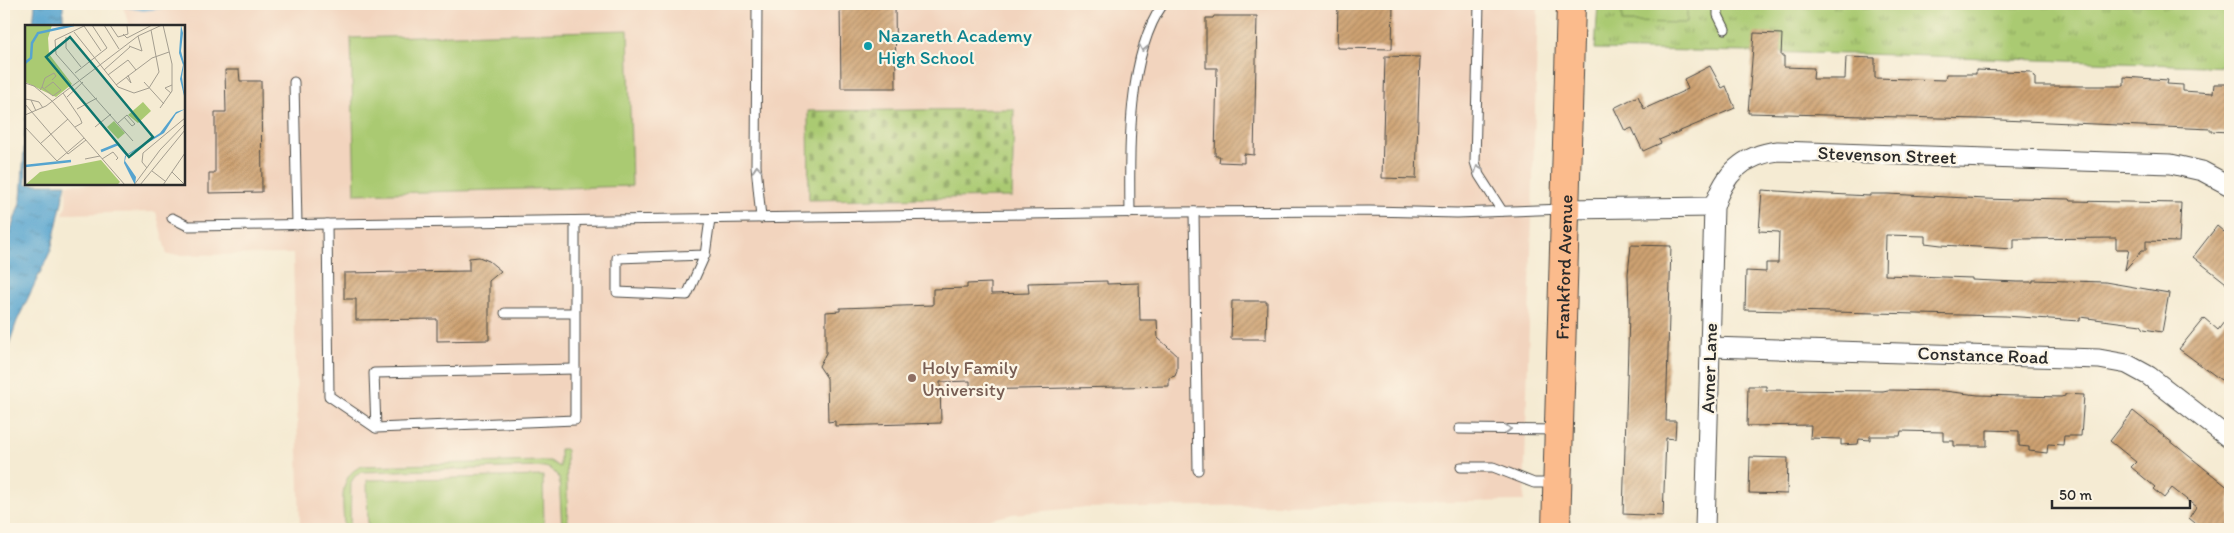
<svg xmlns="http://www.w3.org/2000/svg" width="2234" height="533" font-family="Itim,sans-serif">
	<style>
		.built { fill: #f2d4be }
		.grass { fill: url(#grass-tufts); stroke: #6a7a4e }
		.cemetery { fill: url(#cemetery-stones); stroke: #6a7a4e }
		.park { fill: #aaca72; stroke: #6a7a4e }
		.water { fill: url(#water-ripples); stroke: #40687d }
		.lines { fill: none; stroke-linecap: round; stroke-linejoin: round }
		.stream { stroke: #56a4cf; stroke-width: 5.5 }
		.building { fill: url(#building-hatch) }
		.service-casing { stroke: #494844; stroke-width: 11 }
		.minor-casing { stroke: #494844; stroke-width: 21 }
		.primary-casing { stroke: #494844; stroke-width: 30 }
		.service { stroke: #fff; stroke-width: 9 }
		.minor { stroke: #fff; stroke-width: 19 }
		.primary { stroke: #fbbb8c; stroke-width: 28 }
		.oneway { stroke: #a0a0a0 }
		.culture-dot { fill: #0f9aa8; stroke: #fcf5e5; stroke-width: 2 }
		.education-dot { fill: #8d6e63; stroke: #fcf5e5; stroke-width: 2 }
		.labels { text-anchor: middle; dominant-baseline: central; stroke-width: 4.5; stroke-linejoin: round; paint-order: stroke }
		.culture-label { font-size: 19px; fill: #0d838f; stroke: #fcf5e5; text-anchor: start }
		.street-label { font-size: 19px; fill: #2b2b2b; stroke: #fcf5e5 }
		.education-label { font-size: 19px; fill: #785e54; stroke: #fcf5e5; text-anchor: start }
		.inset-river { fill: none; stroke: #56a4cf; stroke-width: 2.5 }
		.inset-road { fill: none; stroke: #a49e90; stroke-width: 1 }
		.view { fill: #0f766e; fill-opacity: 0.15; stroke: #0f766e; stroke-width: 2.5 }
		.inset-edge { fill: none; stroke: #2b2b2b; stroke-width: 2.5 }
	</style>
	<defs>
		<pattern id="grass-tufts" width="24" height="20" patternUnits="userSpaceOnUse" patternTransform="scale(1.25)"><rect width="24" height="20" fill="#aaca72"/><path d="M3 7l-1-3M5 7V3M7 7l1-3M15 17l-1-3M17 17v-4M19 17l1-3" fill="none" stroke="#8ba45e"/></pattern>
		<pattern id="cemetery-stones" width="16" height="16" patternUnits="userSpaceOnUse" patternTransform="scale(1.25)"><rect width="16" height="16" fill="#aaca72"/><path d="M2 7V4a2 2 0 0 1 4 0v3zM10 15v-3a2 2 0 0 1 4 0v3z" fill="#8ba45e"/></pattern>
		<pattern id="water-ripples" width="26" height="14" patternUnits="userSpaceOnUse" patternTransform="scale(1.25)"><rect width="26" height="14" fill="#56a4cf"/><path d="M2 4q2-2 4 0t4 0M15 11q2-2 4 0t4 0" fill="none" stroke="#4786a8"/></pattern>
		<pattern id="building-hatch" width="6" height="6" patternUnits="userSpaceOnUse" patternTransform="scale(1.25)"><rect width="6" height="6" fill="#cea272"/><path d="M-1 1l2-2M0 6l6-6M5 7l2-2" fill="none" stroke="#a7845e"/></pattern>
	</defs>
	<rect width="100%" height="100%" fill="#fcf5e5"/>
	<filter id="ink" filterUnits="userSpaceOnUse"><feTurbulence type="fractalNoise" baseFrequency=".02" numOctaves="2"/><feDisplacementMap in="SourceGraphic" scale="10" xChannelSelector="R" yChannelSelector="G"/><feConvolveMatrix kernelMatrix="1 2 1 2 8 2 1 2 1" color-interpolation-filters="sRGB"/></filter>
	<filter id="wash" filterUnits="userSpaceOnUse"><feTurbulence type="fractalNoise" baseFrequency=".0096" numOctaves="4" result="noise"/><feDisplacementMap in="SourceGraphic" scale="20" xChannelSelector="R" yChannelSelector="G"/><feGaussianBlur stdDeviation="1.12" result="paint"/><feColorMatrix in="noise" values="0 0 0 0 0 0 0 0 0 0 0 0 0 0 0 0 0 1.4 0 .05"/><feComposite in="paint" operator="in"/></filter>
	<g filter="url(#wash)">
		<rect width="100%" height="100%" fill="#f5ebd3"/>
		<!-- built -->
		<path class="built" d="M122,4H1538L1524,501L1076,508L1013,514L950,529H300L293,254L167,255L156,212L63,214L66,205L67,184H184V26H130Z"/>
		<!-- grass -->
		<path class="grass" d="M1598,4H2230V67L1902,55L1595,49Z"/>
		<!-- cemetery -->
		<path class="cemetery" d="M1014,109L1012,197L809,200L808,111Z"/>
		<!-- park -->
		<g class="park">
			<path d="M1622,4H1687V23L1622,22Z"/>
			<path d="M628,30L632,186L355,194L351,38Z"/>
			<path d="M560,449H566L568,529H562L559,477L551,469L544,467L362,472L355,476L351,482L350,529H344C344,507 336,476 362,466L541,461H550L560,467Z"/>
			<path d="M543,476L544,529H368L367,480Z"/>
		</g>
		<!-- water -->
		<g class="water">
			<path d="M35,4H63V26H33Z"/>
			<path d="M26,118V184H66L51,250L17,321L4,359V250L21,200Z"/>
		</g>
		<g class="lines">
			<!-- stream -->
			<path class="stream" d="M123,4L143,8L178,4"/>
		</g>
		<g id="blocks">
			<!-- building -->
			<g class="building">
				<path d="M840,4H895L896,88H841Z"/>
				<path d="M1338,4H1393L1392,49L1337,48Z"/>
				<path d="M1214,16H1257L1254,155L1244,154V163L1219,162L1220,156H1215L1217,68H1206V18H1213Z"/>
				<path d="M1754,33L1782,34L1781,56H1784V67L1814,68L1813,79H1845L1846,57L1875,58V78L1945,80L1946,74H1976V70L2031,72L2035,78V86H2124V77L2168,80L2167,84L2183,85V91L2213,93L2214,84H2229V132L2211,131V129L1978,119L1748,113Z"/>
				<path d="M1385,56L1420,57L1416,179L1382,178Z"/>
				<path d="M1710,66L1722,88L1726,86L1735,108L1659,140L1661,143L1643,151L1632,128L1625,131L1614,108L1638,96L1644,109L1688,89L1684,79Z"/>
				<path d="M225,70H239L240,81H261L262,192L209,193V173H215V112H226Z"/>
				<path d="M1762,190L1808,193L1870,196V194H1888L1986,199L2017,200V198L2070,199L2071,201L2181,203L2179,242L2146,241V250H2142L2125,270L2129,249H2116V238L2014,239V249L1941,245L1925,243V236L1886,235L1885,275L1972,278V280L2017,282H2033V280L2105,282L2169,293L2162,332L2144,329L2141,325L2080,317V321L2005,316L1745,310L1746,271L1766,272V263H1778L1779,232L1759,231Z"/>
				<path d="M2217,226L2230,237V286L2193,257Z"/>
				<path d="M1631,245L1671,246L1666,421H1676L1675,439L1666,438L1663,516L1623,514L1629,313L1628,274Z"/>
				<path d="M479,257L489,261L501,271L489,281V340L437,341V319L356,320V299H344V273L469,271V258Z"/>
				<path d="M1107,281V284L1139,283L1140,320H1157L1158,338L1177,355V371L1175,376L1169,378V386L970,390V381L940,382L941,423L835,426V421L828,422L827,378L819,366L826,353V312L840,311V308L933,305V289L967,288V284L991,283V294L1029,293L1028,283Z"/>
				<path d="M1232,301H1267L1266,339H1231Z"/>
				<path d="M2230,314V385L2222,379L2221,380L2179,349L2204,318L2218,330Z"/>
				<path d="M1748,386H1766V390L1883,391L1888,390L1944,391L1978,395L2061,397L2065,396V394L2084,395L2081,436H2064L2063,445L2048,444L2047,453L2029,451V447L2019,446V431L1987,430V446H1954V441H1943V432L1901,431L1900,436H1870V440L1859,439L1858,444L1841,445V439L1810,438L1811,425L1747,426Z"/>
				<path d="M2133,411L2230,489V529H2202L2189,518L2196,507L2172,488L2164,498L2153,489L2155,487L2131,467L2136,462L2110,441Z"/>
				<path d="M1750,457L1788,458L1787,494L1749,493Z"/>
			</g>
		</g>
	</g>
	<g filter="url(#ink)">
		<use href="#blocks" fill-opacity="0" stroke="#494844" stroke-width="1"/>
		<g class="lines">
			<defs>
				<g id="service">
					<path d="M757,4L756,166L761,218"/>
					<path d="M1479,4L1475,162L1479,175L1502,211"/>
					<path d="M1718,4V15L1725,29"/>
					<path d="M294,82L297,225"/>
					<path d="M1194,212L1198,470"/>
					<path d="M1130,213C1129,152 1127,55 1163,4"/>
					<path d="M172,218L188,226L1165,212L1370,211L1457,213L1563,209"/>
					<path d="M327,224L329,396L376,428L575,420V221"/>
					<path d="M705,255L687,295L617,292V258L705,255L710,219"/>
					<path d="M505,313H574"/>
					<path d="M376,428L374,373L575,369"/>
					<path d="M1459,429L1557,430"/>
					<path d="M1461,467H1493L1534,483H1555"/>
				</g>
				<g id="minor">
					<path d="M1565,209L1714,207"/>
					<path d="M1710,347L2099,359L2127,364L2149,376L2230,439"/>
					<path d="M1705,529L1714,207C1724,174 1743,155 1778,151L2171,164L2202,171L2230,186"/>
				</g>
				<g id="primary">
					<path id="s1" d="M1556,529L1571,4"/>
				</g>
			</defs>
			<!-- service casing -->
			<use href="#service" class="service-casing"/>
			<!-- minor casing -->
			<use href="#minor" class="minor-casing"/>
			<!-- primary casing -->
			<use href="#primary" class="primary-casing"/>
			<!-- service -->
			<use href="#service" class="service"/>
			<!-- minor -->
			<use href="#minor" class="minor"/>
			<!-- primary -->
			<use href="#primary" class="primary"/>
		</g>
		<!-- one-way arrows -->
		<defs><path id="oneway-chevron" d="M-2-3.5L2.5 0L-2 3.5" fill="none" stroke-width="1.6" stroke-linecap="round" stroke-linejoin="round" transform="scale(1.25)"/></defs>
		<g class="oneway">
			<use href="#oneway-chevron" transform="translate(1143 48) rotate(102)"/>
			<use href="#oneway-chevron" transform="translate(757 169) rotate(-94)"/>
			<use href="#oneway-chevron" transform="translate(1478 169) rotate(-110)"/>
			<use href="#oneway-chevron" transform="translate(1508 429) rotate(1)"/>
		</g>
	</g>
	<!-- markers -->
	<circle class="culture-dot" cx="868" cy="46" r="5"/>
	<circle class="education-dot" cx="912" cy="378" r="5"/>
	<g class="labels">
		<!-- culture labels -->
		<g class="culture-label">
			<text x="878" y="35">Nazareth Academy<tspan x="878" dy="22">High School</tspan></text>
		</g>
		<!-- street labels -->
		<g class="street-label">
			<text transform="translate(1887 155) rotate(2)">Stevenson Street</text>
			<text stroke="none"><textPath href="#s1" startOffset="262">Frankford Avenue</textPath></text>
			<text transform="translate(1983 355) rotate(2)">Constance Road</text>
			<text transform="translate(1709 368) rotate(-88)">Avner Lane</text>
		</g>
		<!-- education labels -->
		<g class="education-label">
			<text x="922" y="367">Holy Family<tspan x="922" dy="22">University</tspan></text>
		</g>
	</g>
	<!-- overview -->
	<g transform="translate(25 25)">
		<rect width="160" height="160" fill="#f5ebd3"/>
		<path d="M0,0H27L23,13L24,29L47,59L31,72L0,57Z" fill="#aaca72"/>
		<path d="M118,77L126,86L113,98L103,90ZM89,96L100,108L93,114L82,102ZM76,135L95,157L92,160H0L15,147Z" fill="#aaca72"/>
		<path d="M156,0L158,8L156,26L159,38L157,52L160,75L155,54L158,40L154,28ZM160,84L151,89L139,108L101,131L100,136L111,152L110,160L99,138L100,131L135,108L151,87Z" fill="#56a4cf"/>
		<path class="inset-river" d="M0,38L6,33L7,18L13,8L49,0M76,126L93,119L102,130M0,141L46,136"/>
		<path class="inset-road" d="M79,0L94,24M85,0L93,12L103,9L102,1M90,0H109M49,7L93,62L109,68L124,63L134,47L126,5M98,9L102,13L127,0M41,12V23L56,42M104,21L117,26L113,11M76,26L59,1L30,15L31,29L108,116M79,45L105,22M50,48L82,23L67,0M83,50L103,35L111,45M101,52L106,58L103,50M119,57L139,79M0,58L9,61L27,76M91,60L127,33L144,27M17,62L20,53L29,48L31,51L27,55M15,65L17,62L28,71L36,65L28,57L20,63M38,68L55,93L57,98L50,102M146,68L140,63L147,60M42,72L58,57M0,74L6,75L11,86M6,75L14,77L18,83M27,76L100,160M0,79L43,129M135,83L147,66V39L138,0M52,84L72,73M0,90L21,81L113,11L137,0M99,92L107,101L110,99M93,98L102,90L110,99M0,102L32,136M70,102L86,89M15,119L43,94M43,129L61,115M60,134L75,131M77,134L88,127L93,133L91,135M32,136L59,113M122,143L117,137L118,128L160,93M127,146L140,156M147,147L160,160M109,160L135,125L160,99M115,160L160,105M138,160L160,128"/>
		<path class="view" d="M45,12L128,112L104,132L21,32Z"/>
		<rect width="160" height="160" class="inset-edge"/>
	</g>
	<!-- margin -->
	<rect width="2234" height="533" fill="none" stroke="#fcf5e5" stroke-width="20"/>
	<!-- scale -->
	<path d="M2052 500v8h138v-8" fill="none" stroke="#2b2b2b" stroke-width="2.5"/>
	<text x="2059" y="500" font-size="15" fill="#2b2b2b" stroke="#fcf5e5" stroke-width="4" paint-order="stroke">50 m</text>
</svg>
